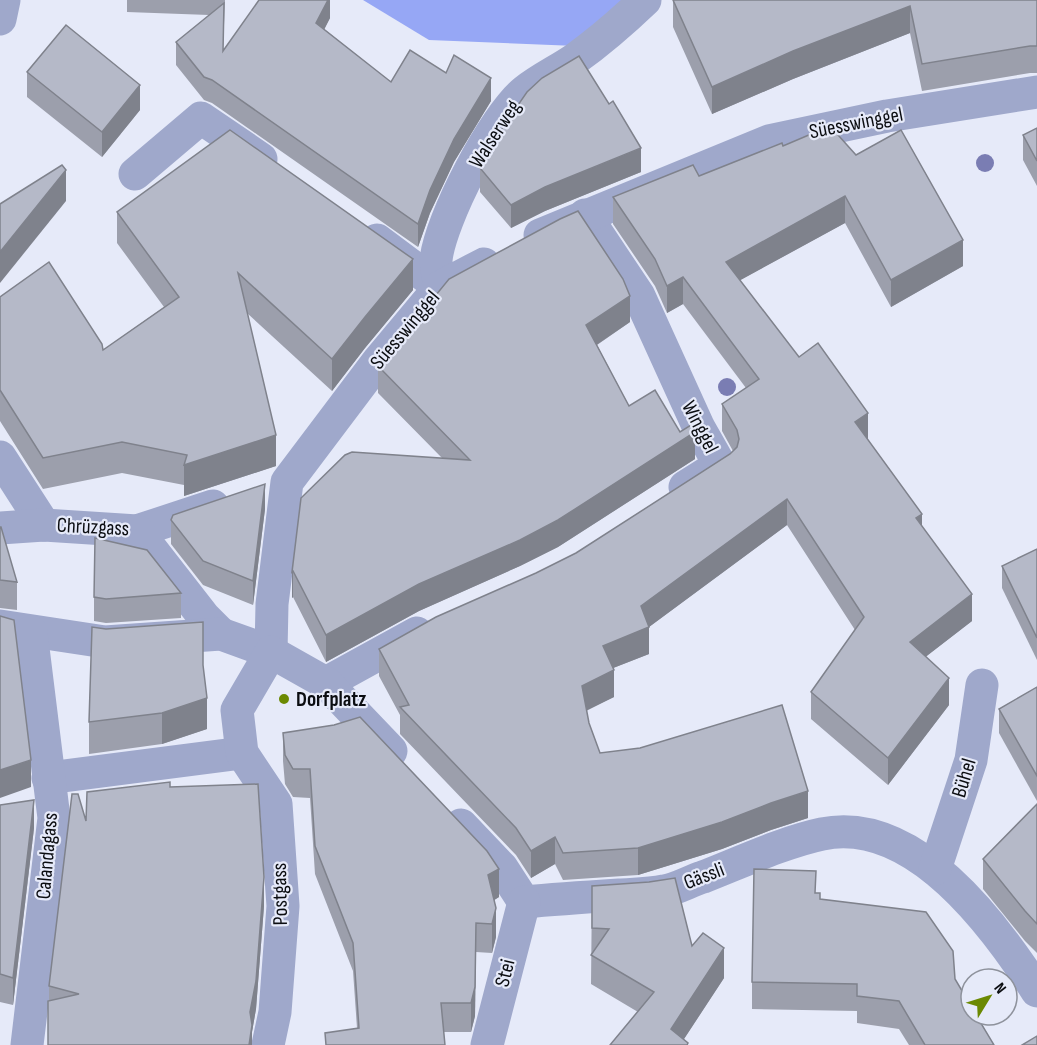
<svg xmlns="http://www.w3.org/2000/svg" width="1037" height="1045" font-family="'Sofia Sans Condensed',sans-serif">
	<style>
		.forest { fill: #96a7f5 }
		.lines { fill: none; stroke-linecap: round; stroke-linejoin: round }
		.minor { stroke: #9fa8cb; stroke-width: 33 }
		.tree { fill: #7a7db3 }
		.wall { fill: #9c9fac }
		.shaded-wall { fill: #7f828c }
		.building { fill: #b5b9c8; stroke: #7f828c; stroke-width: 1.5 }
		.poi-dot { fill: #6b8902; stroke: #e6eaf9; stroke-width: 2 }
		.labels { text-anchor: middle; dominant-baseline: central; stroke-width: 4.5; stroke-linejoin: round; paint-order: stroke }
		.street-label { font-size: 21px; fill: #0b0d11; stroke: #e6eaf9 }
		.poi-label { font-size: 21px; font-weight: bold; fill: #0b0d11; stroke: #e6eaf9; text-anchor: start }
	</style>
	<rect width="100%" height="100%" fill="#e6eaf9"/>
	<!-- forest -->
	<path class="forest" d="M363,0H655L601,47L429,40Z"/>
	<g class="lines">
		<!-- minor -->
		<g class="minor">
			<path d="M0,19L4,0"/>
			<path d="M135,174L201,118L261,159"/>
			<path d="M585,215L639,296L699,428L720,465L685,487"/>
			<path d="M540,235L769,141L887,116L1037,92"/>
			<path d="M377,240L440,287"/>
			<path d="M440,287C439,279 436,269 436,260C440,220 494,116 525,91C540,79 559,70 575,59C600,41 623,21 645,0"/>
			<path d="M0,457L44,525"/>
			<path d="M0,528L44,525L137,531L213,506"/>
			<path d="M137,531L204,617L221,634"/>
			<path d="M0,626L105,642L221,634L271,652L272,604L287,482L379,360L440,287L484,264"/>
			<path d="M326,683L417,633"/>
			<path d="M48,778L242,753"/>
			<path d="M461,825L502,868L524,902C556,899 587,897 619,895C634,894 650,894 664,891C677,889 690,881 703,877C739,863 784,842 822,834C914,815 994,924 1037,991"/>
			<path d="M935,869L971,760L982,685"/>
			<path d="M27,1045L54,818L31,632"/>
			<path d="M268,1045L275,1012L283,906L276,804L242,753L237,710L271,652L326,683L391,751"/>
			<path d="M487,1045L524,902"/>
		</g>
	</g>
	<!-- trees -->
	<g class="tree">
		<circle cx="985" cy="163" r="9"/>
		<circle cx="727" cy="387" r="9"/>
	</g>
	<!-- wall -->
	<g class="wall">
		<path d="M127,0H225L223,50L330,0V18L324,29L391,82L491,101L454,162L430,213L418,247L212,103L204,100L176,65V42L209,15L127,12Z"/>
		<path d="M673,0H1037V73H1030L922,91L910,33L793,79L712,114L673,27Z"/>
		<path d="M27,72L140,110L102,157L27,97Z"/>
		<path d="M1037,128V186L1023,160V135Z"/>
		<path d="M783,146L856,155L963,266L891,307L845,223L740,280L799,357L868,440L922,526L972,621L925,657L949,705L888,785L811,719V692L855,630L787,525L649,627V654L613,668L614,697L586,710L589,723L600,753L808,818L771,830L722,849L638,875L563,880L555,864L531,878L516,855L400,734V715L379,676V649L536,573L576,553L730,454L733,451L722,431V404L746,388L683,304L667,313L655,286L613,224V197L699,176Z"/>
		<path d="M480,168L641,172L545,211L511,228L480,192Z"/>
		<path d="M117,212L413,290L365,348L332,391L247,313L276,466L184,496V485L122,473L43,489L0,421V297L103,350L164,307L117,243Z"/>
		<path d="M630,322L597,345L629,406L695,459L558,547L520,566L419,611L326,662L293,597L292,598V572L442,458L378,393V366Z"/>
		<path d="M265,509L253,605L203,585L171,544V520Z"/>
		<path d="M0,527L17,582V610L0,608Z"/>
		<path d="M1037,549V660L1002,588V566Z"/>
		<path d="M181,593V618L106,623L94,621V597Z"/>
		<path d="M203,665L207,729L162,744L89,754V722Z"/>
		<path d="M1037,687V801L999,733V709Z"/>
		<path d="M283,733L499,897L494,900L496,937L492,953L476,952L475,1016L471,1032H444L357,1028L353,971L315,874L310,798L293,797L285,784L283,761Z"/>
		<path d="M170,787L264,906L256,1009L252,1032V1045L49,1001V986L86,821Z"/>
		<path d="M1037,804V953L1025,941L983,889V859Z"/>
		<path d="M0,805L34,828L13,1005L0,1002Z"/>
		<path d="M592,886L692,946L724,978L684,1039L688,1045L638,1012L591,984Z"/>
		<path d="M816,893L820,899L955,979L994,1045H909L899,1029L857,1023V1011L752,1009V982Z"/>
	</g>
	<!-- shaded-wall -->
	<g class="shaded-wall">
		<path d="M328,0H330V18L316,46V23Z"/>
		<path d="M910,6V33L793,79L712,114V87L793,51Z"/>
		<path d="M491,78V101L454,162L430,213L418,247V224L430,190L454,139Z"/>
		<path d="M140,85V110L102,157V132Z"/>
		<path d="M641,148V172L545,211L511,228V205L545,187Z"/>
		<path d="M66,170V201L0,283V252Z"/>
		<path d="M845,196V223L726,288V262Z"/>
		<path d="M963,240V266L891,307V280Z"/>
		<path d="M413,259V290L365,348L332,391V359L365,317Z"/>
		<path d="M683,277V304L667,313V286Z"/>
		<path d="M630,296V322L586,352V325Z"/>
		<path d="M868,413V440L855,422Z"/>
		<path d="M695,432V459L558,547L520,566L419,611L326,662V635Z"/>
		<path d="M276,435V466L184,496V465Z"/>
		<path d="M265,484V509L253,605V581Z"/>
		<path d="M787,499V525L649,627V654L603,672V646L641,606Z"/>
		<path d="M922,514V540L916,518Z"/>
		<path d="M293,571V597L292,598V572Z"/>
		<path d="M972,594V621L910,669V642Z"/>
		<path d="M614,670V697L582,713V686Z"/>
		<path d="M949,678V705L888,785V758Z"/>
		<path d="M207,698V729L162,744V713Z"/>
		<path d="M31,760V787L0,798V770Z"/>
		<path d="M808,791V818L771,830L722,849L638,875V848L771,803Z"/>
		<path d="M34,800V828L13,1005V978Z"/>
		<path d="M555,837V864L531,878V851Z"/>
		<path d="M499,869V897L488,904V875Z"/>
		<path d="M264,877V906L256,1009L252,1032V1045H249L250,1012Z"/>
		<path d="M496,908V937L492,953V924Z"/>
		<path d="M476,923L475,1016L471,1032V1003Z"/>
		<path d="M724,948V978L680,1045L671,1029Z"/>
	</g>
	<!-- building -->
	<g class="building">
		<path d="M259,0H328L316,23L391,82L410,50L446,73L454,55L491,78L454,139L430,190L418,224L212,80L204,77L176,42L224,3L223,51Z"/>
		<path d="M673,0H1037V46H1030L922,64L910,6L793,51L712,87Z"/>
		<path d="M66,25L140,85L102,132L27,72Z"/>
		<path d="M579,56L609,104L613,101L641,148L545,187L511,205L480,168L500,131L527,92L542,78Z"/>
		<path d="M830,126L856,155L901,130L963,240L891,280L845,196L726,262L799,357L818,343L868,413L855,422L922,514L916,518L972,594L910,642L949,678L888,758L811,692L864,617L787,499L641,606L649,627L603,646L614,670L582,686L589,723L600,753L640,748L782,705L808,791L771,803L722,822L638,848L563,853L555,837L531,851L516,828L400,707L409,705L379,649L436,617L536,573L576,553L730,454L737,447L739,439L737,430L722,404L759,379L683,277L667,286L655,259L613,197L693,165L699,176L782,143L783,146Z"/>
		<path d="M1037,128V161L1023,135Z"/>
		<path d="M230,130L413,259L365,317L332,359L238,273L276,435L184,465L187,455L122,442L43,458L0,390V297L49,262L102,344L103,350L179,297L117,212Z"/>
		<path d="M62,165L66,170L0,252V204Z"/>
		<path d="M578,211L623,279L630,296L586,325L629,406L655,390L680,432L691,425L695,432L558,520L520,540L419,584L326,635L293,571L292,572L301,498L345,455L352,452L470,460L378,366L449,279L560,219Z"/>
		<path d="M265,484L253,581L203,561L171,520L173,515Z"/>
		<path d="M0,527H1L17,582L0,580Z"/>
		<path d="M95,538L147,550L181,593L106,599L94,597Z"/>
		<path d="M1037,549V638L1002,566Z"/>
		<path d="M0,616L14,620L31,760L0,770Z"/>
		<path d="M203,622V665L207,698L162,713L89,722L92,627L106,629Z"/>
		<path d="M1037,687V776L999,709Z"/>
		<path d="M360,717L487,851L499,869L488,875L496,908L492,924L476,923L475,987L471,1003H441L445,1045H326L325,1033L359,1028L353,943L315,846L310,769H293L285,755L283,733L334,725Z"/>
		<path d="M170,782V787L258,784L264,877L256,981L250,1012L252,1025L249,1045H48V1001L79,994L49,986L72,794H78L86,821L87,792Z"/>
		<path d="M34,800L13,978L0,974V805Z"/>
		<path d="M1037,804V924L1025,911L983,859Z"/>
		<path d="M754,869L816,871L815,893H820V899L926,912L953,951L955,979L971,1006V1015H976L994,1045H925L899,1001L857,996V984L752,982Z"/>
		<path d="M675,878L692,946L703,933L724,948L671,1029L688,1043L687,1045H610L654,992L591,955L609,929L592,928V886L649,882Z"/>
		<path d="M1037,1036V1045H1022Z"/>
	</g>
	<!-- markers -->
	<circle class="poi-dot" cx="284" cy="699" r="6"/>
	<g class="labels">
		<!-- street labels -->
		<g class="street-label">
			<text transform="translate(856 123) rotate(-11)">Süesswinggel</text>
			<text transform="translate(495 134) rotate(-57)">Walserweg</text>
			<text transform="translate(405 330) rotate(-50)">Süesswinggel</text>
			<text transform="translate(700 427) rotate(63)">Winggel</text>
			<text transform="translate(93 527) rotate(3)">Chrüzgass</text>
			<text transform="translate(964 778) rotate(-73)">Bühel</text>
			<text transform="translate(47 856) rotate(-85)">Calandagass</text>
			<text transform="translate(704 876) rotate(-21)">Gässli</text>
			<text transform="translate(280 894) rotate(-91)">Postgass</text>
			<text transform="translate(505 973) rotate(-76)">Stei</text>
		</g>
		<!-- poi labels -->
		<g class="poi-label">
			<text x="296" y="699">Dorfplatz</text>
		</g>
	</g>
	<!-- north arrow -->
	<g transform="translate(989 997) rotate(52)"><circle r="28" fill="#e6eaf9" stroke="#8e929c" stroke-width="1.5"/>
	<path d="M0-4.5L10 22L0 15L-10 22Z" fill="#6b8902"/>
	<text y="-9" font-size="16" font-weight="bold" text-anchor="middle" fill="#0b0d11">N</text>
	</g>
</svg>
